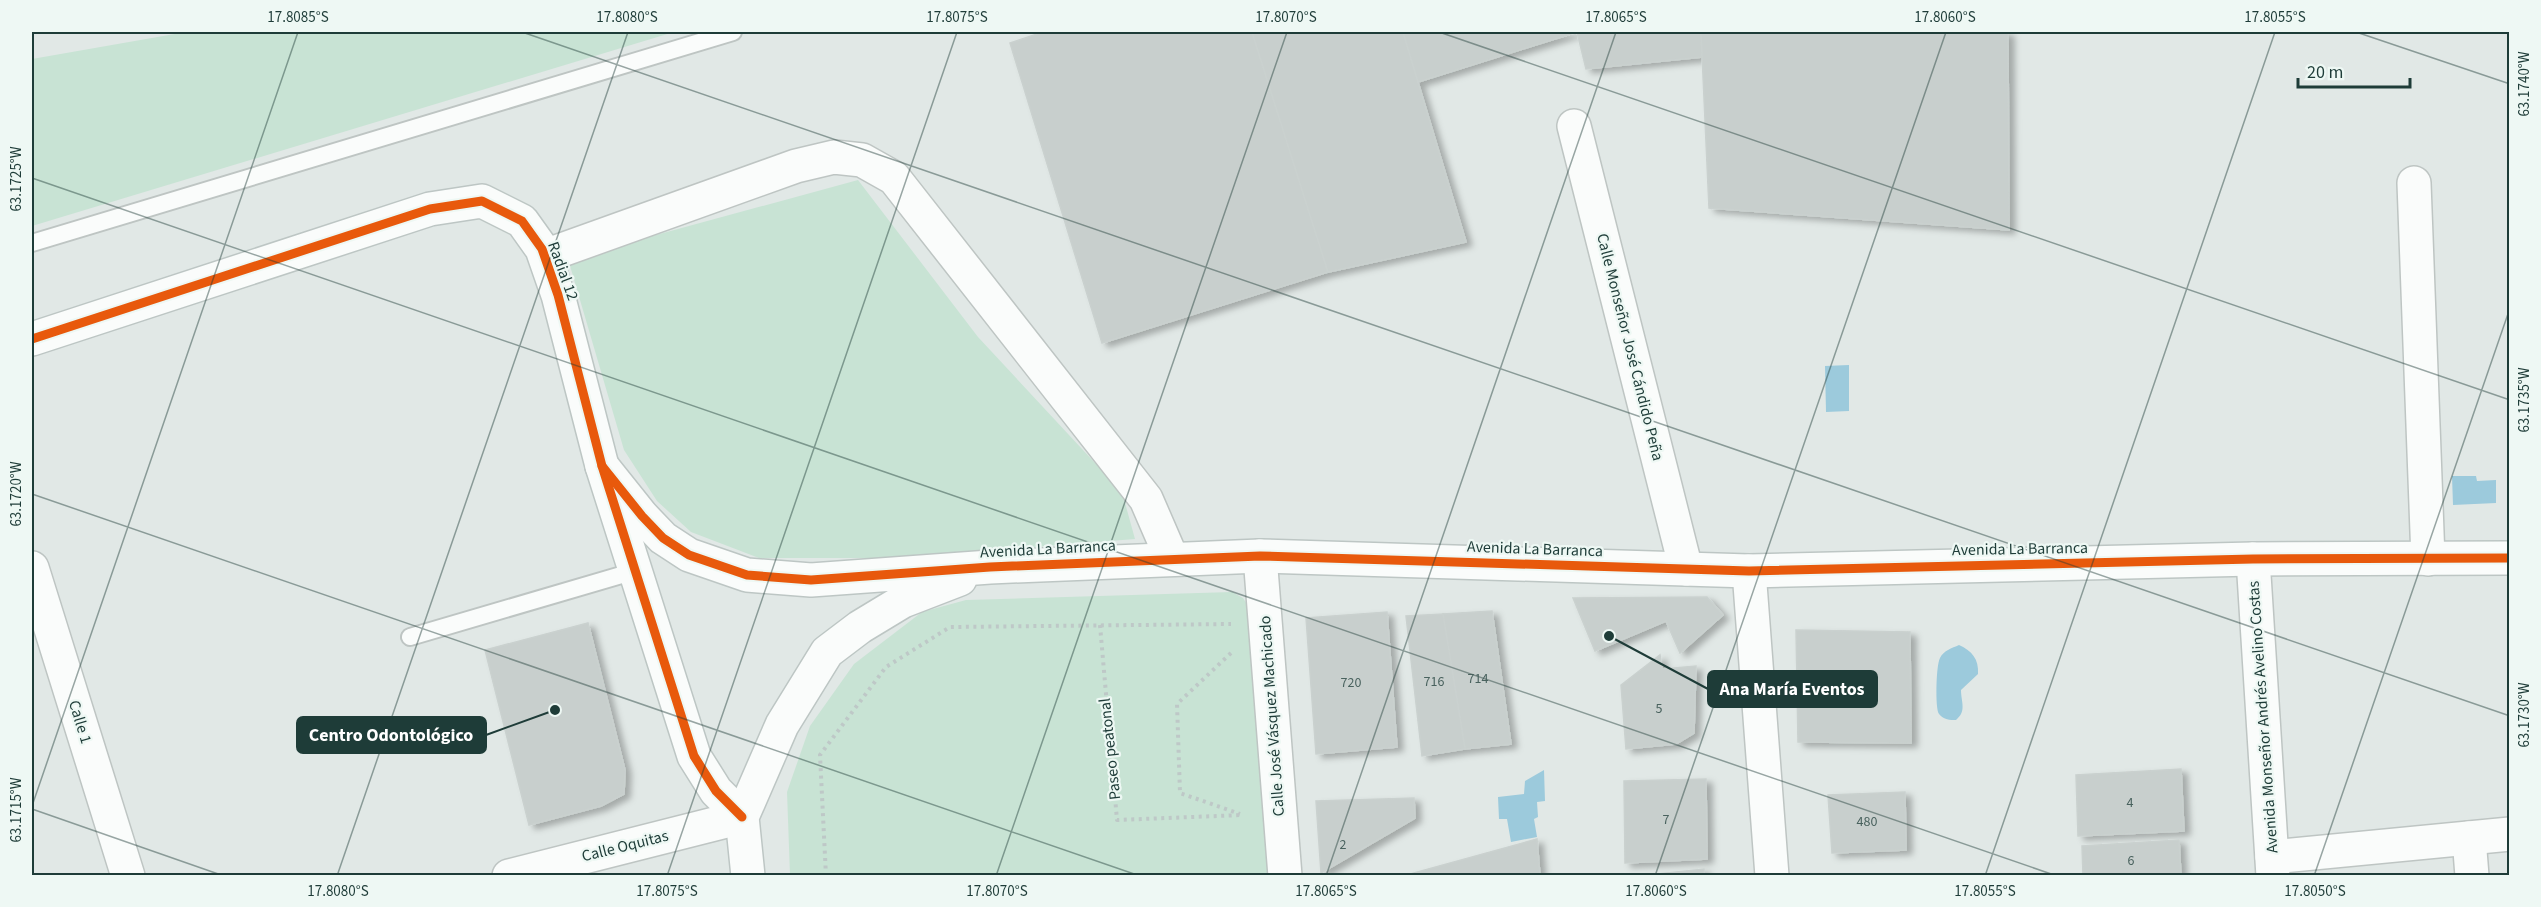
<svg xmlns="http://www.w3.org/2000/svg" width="2541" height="907" font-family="'Source Sans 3',sans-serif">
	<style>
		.green { fill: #c8e3d4 }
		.water { fill: #9ccadc }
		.building { fill: #c8cfcd; stroke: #cad1cf; stroke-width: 1.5; filter: url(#shadow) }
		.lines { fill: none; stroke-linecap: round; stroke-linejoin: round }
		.lane-casing { stroke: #bec5c3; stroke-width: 20 }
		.street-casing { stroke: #bec5c3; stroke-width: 36 }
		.secondary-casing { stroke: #bdc6c4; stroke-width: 36 }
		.path { stroke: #bec8c7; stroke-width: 4; stroke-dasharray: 3 4.5; stroke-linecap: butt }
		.lane { stroke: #fafcfb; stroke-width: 16 }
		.street { stroke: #fafcfb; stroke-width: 33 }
		.secondary { stroke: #fafcfb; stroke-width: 33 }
		.cycleway-casing { stroke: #eef8f4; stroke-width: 13 }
		.cycleway { stroke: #e8590c; stroke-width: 9 }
		.ticks { fill: none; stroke: #1e3c38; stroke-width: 1.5; stroke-opacity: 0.45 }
		.labels { text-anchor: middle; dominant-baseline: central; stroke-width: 4.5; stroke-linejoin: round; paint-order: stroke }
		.number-label { font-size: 14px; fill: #49625e }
		.street-label { font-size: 16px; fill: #1e3c38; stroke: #eef8f4 }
		.leader { fill: none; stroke: #1e3c38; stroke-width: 2 }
		.callout-dot { fill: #1e3c38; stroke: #eef8f4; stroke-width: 2 }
		.callout { fill: #1e3c38; stroke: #1e3c38; stroke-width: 2 }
		.callout-label { font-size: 18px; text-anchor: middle; font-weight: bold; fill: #fff }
		.neatline { fill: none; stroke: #1e3c38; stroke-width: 2 }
		.ticks-label { font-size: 15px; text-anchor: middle; fill: #1e3c38 }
	</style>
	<defs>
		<filter id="shadow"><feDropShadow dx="6" dy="4" stdDeviation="3" flood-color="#0004"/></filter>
	</defs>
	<rect width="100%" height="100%" fill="#e1e8e6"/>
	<!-- green -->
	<g class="green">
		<path d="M186,32H674L32,226V59Z"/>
		<path d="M858,180L978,337L1122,492L1135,539L900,558H759L691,532L657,501L624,450L568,259Z"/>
		<path d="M1232,592L1243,598L1252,612L1275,875H790L787,792L810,726L854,664L922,612L966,600Z"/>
	</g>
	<!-- water -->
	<g class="water">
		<path d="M1849,365V411L1826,412L1825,366Z"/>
		<path d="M2452,476H2476L2477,481L2496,480V503L2453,505Z"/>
		<path d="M1959,645C1972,651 1979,659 1978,674L1961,690C1961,702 1967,711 1956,720C1950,720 1944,720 1939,714C1935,709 1936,665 1940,658C1943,651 1952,648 1959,645Z"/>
		<path d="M1544,770L1545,801L1537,802L1538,817L1534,819L1537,837L1511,842L1507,819H1499L1498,797L1524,794L1525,781Z"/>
	</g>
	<!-- building -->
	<g class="building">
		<path d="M1043,32H1252L1328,272L1102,343L1010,43Z"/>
		<path d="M1252,32H1403L1466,242L1328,272Z"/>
		<path d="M1403,32H1577L1418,82Z"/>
		<path d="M1577,32H1701L1702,57L1586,69Z"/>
		<path d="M1701,32H2008L2009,230L1709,208Z"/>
		<path d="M1707,597L1723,615L1680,653L1666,621L1595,651L1573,598Z"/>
		<path d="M1492,611L1511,744L1465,749L1443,614Z"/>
		<path d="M1387,612L1397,747L1316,754L1306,618Z"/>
		<path d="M1443,614L1465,749L1422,756L1406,616Z"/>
		<path d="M588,623L625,770L624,794L601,806L529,825L485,650Z"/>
		<path d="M1796,630L1910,632L1911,743L1798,742Z"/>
		<path d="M1660,655L1662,669L1696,666L1694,733L1676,744L1626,749L1621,685Z"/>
		<path d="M2181,769L2184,831L2078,836L2076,775Z"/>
		<path d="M1706,779L1707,859L1625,863L1624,781Z"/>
		<path d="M1905,792L1906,850L1832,853L1828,795Z"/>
		<path d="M1414,798L1415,818L1321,873L1316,801Z"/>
		<path d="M1537,839L1540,876H1403Z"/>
		<path d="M2179,840L2181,876H2083L2082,846Z"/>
		<path d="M1704,869V876H1638Z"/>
	</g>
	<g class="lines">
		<defs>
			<g id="lane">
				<path d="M32,243L733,32"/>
				<path d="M410,637L635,571"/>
			</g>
			<g id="street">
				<path d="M1574,126L1686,569"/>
				<path d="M2414,183L2428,559"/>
				<path d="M545,256L796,166L834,157L862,160L894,178L1146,499L1172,559"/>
				<path d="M1260,556L1285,876"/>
				<path d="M2253,559L2273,876"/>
				<path d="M32,568L128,876"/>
				<path d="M1749,571L1772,876"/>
				<path d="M2469,838L2472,876"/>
				<path d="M2272,857L2510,834"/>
				<path d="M509,876L742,817"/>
			</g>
			<g id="secondary">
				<path d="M32,339L430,209L482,201L522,221L542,249L558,295L602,466L694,756L716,791L742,817"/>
				<path d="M602,466L642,516L663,538L689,555L747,575L811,580L990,567L1260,556L1749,571L2253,559L2510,558"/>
				<path d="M748,876L742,817L782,725L827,652L860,627L903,601L960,579"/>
			</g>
		</defs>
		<!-- lane casing -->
		<use href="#lane" class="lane-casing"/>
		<!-- street casing -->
		<use href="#street" class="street-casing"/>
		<!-- secondary casing -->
		<use href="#secondary" class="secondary-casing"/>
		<!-- path -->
		<g class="path">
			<path d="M1100,625L1117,820L1242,815"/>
			<path d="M1231,653L1177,704L1180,793L1240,814"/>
			<path d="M826,876L820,755L886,667L950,627L1231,624"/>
		</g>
		<!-- lane -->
		<use href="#lane" class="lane"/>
		<!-- street -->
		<use href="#street" class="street"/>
		<!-- secondary -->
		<use href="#secondary" class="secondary"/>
		<defs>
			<g id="cycleway">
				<path d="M32,339L430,209L482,201L522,221L542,249L558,295L602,466L694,756L716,791L742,817"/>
				<path d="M602,466L642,516L663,538L689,555L747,575L811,580L990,567L1260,556L1749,571L2253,559L2510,558"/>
			</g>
		</defs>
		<!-- cycleway casing -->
		<use href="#cycleway" class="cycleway-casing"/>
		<!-- cycleway -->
		<use href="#cycleway" class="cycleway"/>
	</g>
	<!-- ticks -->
	<path class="ticks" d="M522,32L2510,716M1439,32L2510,400M2356,32L2510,84M32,178L2057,876M32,494L1140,876M32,806L298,32M32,809L224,876M337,876L628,32M667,876L957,32M996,876L1287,32M1326,876L1616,32M1655,876L1946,32M1985,876L2275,32M2314,876L2510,308"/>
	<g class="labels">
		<!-- number labels -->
		<g class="number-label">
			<text x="1478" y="679">714</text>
			<text x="1434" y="682">716</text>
			<text x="1351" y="683">720</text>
			<text x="1659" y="709">5</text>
			<text x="2130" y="803">4</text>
			<text x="1666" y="820">7</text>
			<text x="1867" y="822">480</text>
			<text x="1343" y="845">2</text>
			<text x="2131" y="861">6</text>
		</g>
		<!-- street labels -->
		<g class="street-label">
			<text transform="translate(563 271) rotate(70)">Radial 12</text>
			<text transform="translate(1630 347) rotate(76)">Calle Monseñor José Cándido Peña</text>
			<text transform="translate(1048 549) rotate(-3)">Avenida La Barranca</text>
			<text transform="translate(1535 549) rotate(2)">Avenida La Barranca</text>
			<text transform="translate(2020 549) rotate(-1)">Avenida La Barranca</text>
			<text transform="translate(1272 716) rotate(-94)">Calle José Vásquez Machicado</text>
			<text transform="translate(2263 717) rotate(-94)">Avenida Monseñor Andrés Avelino Costas</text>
			<text transform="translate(80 722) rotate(73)">Calle 1</text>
			<text transform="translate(1110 749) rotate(-96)">Paseo peatonal</text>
			<text transform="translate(625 846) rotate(-14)">Calle Oquitas</text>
		</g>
	</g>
	<!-- callouts -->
	<path class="leader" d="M1609 636L1708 689M555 710L486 735"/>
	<g class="callout-dot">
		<circle cx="1609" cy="636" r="6"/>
		<circle cx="555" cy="710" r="6"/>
	</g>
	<g class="callout">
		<rect x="1708" y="671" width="169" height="36" rx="6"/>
		<rect x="297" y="717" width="189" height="36" rx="6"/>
	</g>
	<g class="callout-label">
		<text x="1792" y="695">Ana María Eventos</text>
		<text x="391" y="741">Centro Odontológico</text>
	</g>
	<!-- border -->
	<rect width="2541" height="907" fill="none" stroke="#eef8f4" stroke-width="66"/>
	<!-- scale -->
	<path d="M2298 78v9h112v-9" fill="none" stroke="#1e3c38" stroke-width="3"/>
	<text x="2307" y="78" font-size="18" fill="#1e3c38" stroke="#eef8f4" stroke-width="4.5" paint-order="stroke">20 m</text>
	<rect x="33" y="33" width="2475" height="841" class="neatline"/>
	<g class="ticks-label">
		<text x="298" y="22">17.8085°S</text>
		<text x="627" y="22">17.8080°S</text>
		<text x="957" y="22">17.8075°S</text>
		<text x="1286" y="22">17.8070°S</text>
		<text x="1616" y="22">17.8065°S</text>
		<text x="1945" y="22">17.8060°S</text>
		<text x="2275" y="22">17.8055°S</text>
		<text transform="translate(2524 84) rotate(-90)" y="5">63.1740°W</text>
		<text transform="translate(16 179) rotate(-90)" y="5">63.1725°W</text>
		<text transform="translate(2524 400) rotate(-90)" y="5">63.1735°W</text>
		<text transform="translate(16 494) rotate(-90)" y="5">63.1720°W</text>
		<text transform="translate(2524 715) rotate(-90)" y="5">63.1730°W</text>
		<text transform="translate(16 810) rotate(-90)" y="5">63.1715°W</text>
		<text x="338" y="896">17.8080°S</text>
		<text x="667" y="896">17.8075°S</text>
		<text x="997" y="896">17.8070°S</text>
		<text x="1326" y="896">17.8065°S</text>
		<text x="1656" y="896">17.8060°S</text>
		<text x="1985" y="896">17.8055°S</text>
		<text x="2315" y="896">17.8050°S</text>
	</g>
</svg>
